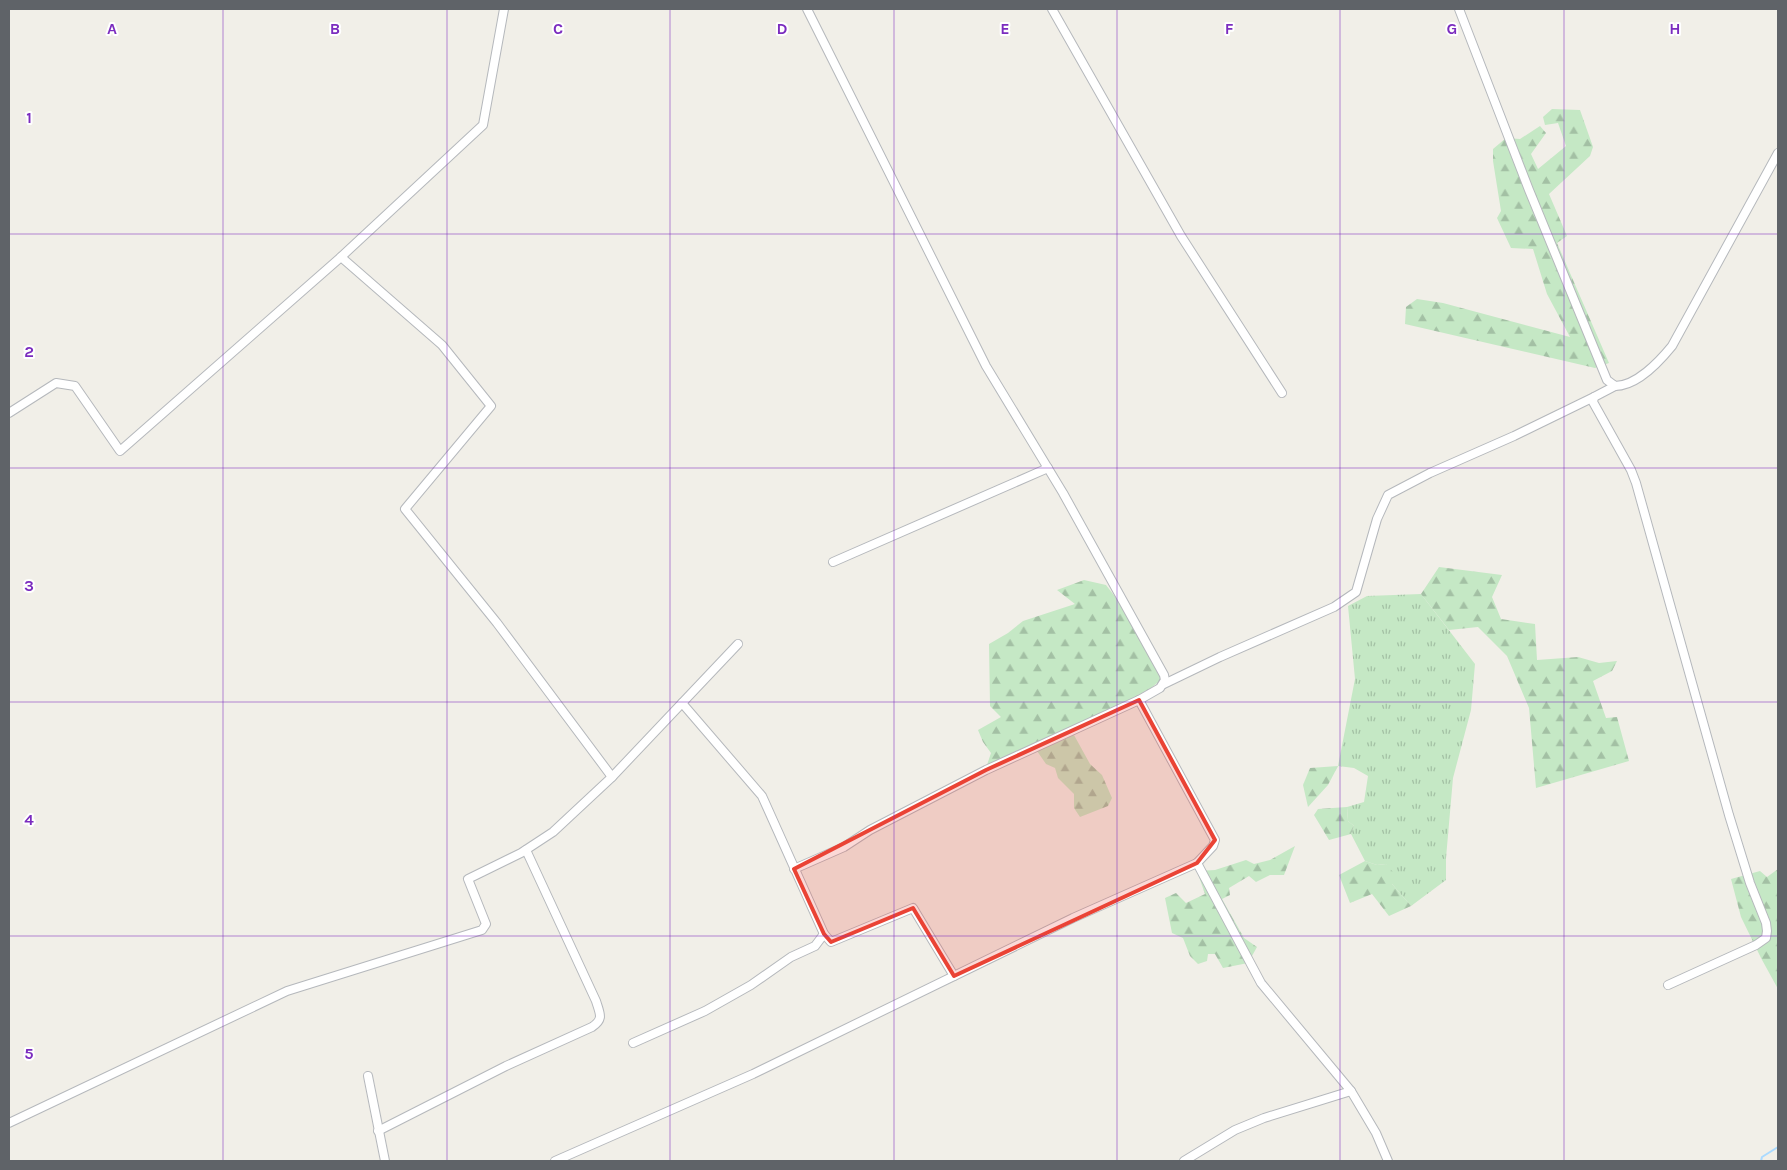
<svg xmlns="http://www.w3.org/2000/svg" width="1787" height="1170" font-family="Karla,sans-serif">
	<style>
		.grass { fill: url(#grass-tufts) }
		.forest { fill: url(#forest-firs) }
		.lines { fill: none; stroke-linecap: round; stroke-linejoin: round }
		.stream { stroke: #aadaff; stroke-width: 2 }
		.minor-casing { stroke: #b5b8bc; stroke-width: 10 }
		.minor { stroke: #fff; stroke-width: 8 }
		.marked { fill: #ea4335; fill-opacity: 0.2; stroke: #ea4335; stroke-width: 4; stroke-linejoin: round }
		.grid { fill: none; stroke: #7b2cbf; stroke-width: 1; stroke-opacity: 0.55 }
		.grid-label { font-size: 16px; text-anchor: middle; font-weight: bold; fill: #7b2cbf; stroke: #fff; stroke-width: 4; stroke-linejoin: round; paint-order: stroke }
	</style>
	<defs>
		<pattern id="grass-tufts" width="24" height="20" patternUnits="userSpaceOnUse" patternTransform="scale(1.25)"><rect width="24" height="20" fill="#c5e8c5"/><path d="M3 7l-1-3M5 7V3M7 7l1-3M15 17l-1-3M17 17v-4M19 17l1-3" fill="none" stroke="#a3c0a4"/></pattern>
		<pattern id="forest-firs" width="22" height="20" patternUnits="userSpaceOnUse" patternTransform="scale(1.25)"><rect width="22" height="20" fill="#c5e8c5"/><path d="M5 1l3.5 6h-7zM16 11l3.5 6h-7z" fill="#a3c0a4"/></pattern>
	</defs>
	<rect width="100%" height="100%" fill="#f1efe8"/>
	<!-- grass -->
	<path class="grass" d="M1421,594L1475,664L1471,710L1453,778L1446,858V880L1411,906L1392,884L1386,864L1377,865L1365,861L1351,834L1354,826L1348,821L1347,807L1364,802L1368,776L1354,768L1338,766L1355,679L1348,606L1367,596Z"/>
	<!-- forest -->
	<g class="forest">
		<path d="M1552,109L1580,110L1593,147L1590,156L1549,194L1567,236L1557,243L1609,363L1595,368L1405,324L1406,307L1417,299L1443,303L1570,337L1547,294L1533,249L1511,248L1497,218L1501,211L1493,161V149L1506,138L1520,139L1540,126L1546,133L1531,154L1538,169L1566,146L1558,123L1545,125L1543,117Z"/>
		<path d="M1439,567L1502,575L1492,597L1501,619L1535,624L1537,660L1578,657L1599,663L1617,661L1612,671L1593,681L1606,718L1617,717L1629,761L1536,788L1529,708L1507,656L1478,627L1449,630L1421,594Z"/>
		<path d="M1084,580L1106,585L1123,607L1162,679L1151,688L1131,699L987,765L991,753L983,742L978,730L1001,717L990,706L989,644L1008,633L1023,621L1075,604L1057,590Z"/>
		<path d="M1074,735L1090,764L1102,775L1112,798L1108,806L1080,817L1074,808V794L1058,778L1055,768L1046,764L1037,751Z"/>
		<path d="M1338,766L1328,785L1308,807L1303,785L1310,768Z"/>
		<path d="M1347,807L1348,821L1354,826L1351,834L1329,840L1314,815L1318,809Z"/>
		<path d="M1295,846L1284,875H1270L1256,882L1249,876L1229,888L1230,895L1222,899L1244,938L1257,947L1248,963L1223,968L1215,954H1208L1207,961L1198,964L1190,956L1183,938L1172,933L1165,898L1176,893L1186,903L1205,894L1197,871L1215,870L1246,860L1254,864L1270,860Z"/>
		<path d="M1365,861L1377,865L1386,864L1393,872L1392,884L1411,906L1389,916L1372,894L1350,903L1339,875Z"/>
		<path d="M1778,869V989L1761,958L1741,917L1731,879L1760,871L1767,877Z"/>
	</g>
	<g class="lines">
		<!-- stream -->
		<path class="stream" d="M1761,1161L1762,1157L1778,1147"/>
		<defs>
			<g id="minor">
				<path d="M1052,9L1181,236L1282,393"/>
				<path d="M1459,9L1529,190L1607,380L1615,386C1636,386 1659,362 1672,346L1778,153"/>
				<path d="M341,257L442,345L491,406L405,509L497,623L612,777"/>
				<path d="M1615,386L1594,397L1593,402L1631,470L1636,483L1729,815L1750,883L1766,923L1767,931L1766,938L1756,945L1668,985"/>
				<path d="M9,413L56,383L75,386L120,451L341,257L483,125L504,9"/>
				<path d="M833,562L1048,468"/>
				<path d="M1164,684L1220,657L1334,607L1356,592L1377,519L1388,495L1430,473L1514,436L1594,397"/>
				<path d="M1139,700L1215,840L1213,846L1197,863"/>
				<path d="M682,703L762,796L824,934L831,942L913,908L954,976"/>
				<path d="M794,869L844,847L870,830L986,770L1139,700L1160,688L1165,680L1164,675L1063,493L986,366L807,9"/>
				<path d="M633,1043L705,1011L751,985L791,957L815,946L824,934"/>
				<path d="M368,1076L385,1161"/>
				<path d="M9,1123L287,991L482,930L486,924L468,879L521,853L553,832L612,777L738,644"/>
				<path d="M378,1131L506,1066L592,1027C604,1019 600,1014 596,1001L526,850"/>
				<path d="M555,1161L753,1074L1073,918L1197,863L1261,983L1351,1091L1376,1133L1388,1161"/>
				<path d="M1184,1161L1235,1130L1264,1118L1351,1091"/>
			</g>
		</defs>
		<!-- minor casing -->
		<use href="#minor" class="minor-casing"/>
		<!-- minor -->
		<use href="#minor" class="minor"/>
	</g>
	<!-- marked area -->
	<path class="marked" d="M1139,700L1215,840L1197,863L954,976L913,908L831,942L824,934L794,869L986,770Z"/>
	<!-- grid -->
	<path class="grid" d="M223,9V1161M447,9V1161M670,9V1161M894,9V1161M1117,9V1161M1340,9V1161M1564,9V1161M9,234H1778M9,468H1778M9,702H1778M9,936H1778"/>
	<g class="grid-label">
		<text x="112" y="34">A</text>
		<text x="335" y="34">B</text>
		<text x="558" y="34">C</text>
		<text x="782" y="34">D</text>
		<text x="1005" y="34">E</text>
		<text x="1229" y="34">F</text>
		<text x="1452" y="34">G</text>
		<text x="1675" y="34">H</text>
		<text x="29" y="123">1</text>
		<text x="29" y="357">2</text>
		<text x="29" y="591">3</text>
		<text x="29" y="825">4</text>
		<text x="29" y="1059">5</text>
	</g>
	<!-- border -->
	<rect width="1787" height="1170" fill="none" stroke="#5f6368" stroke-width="20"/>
</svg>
